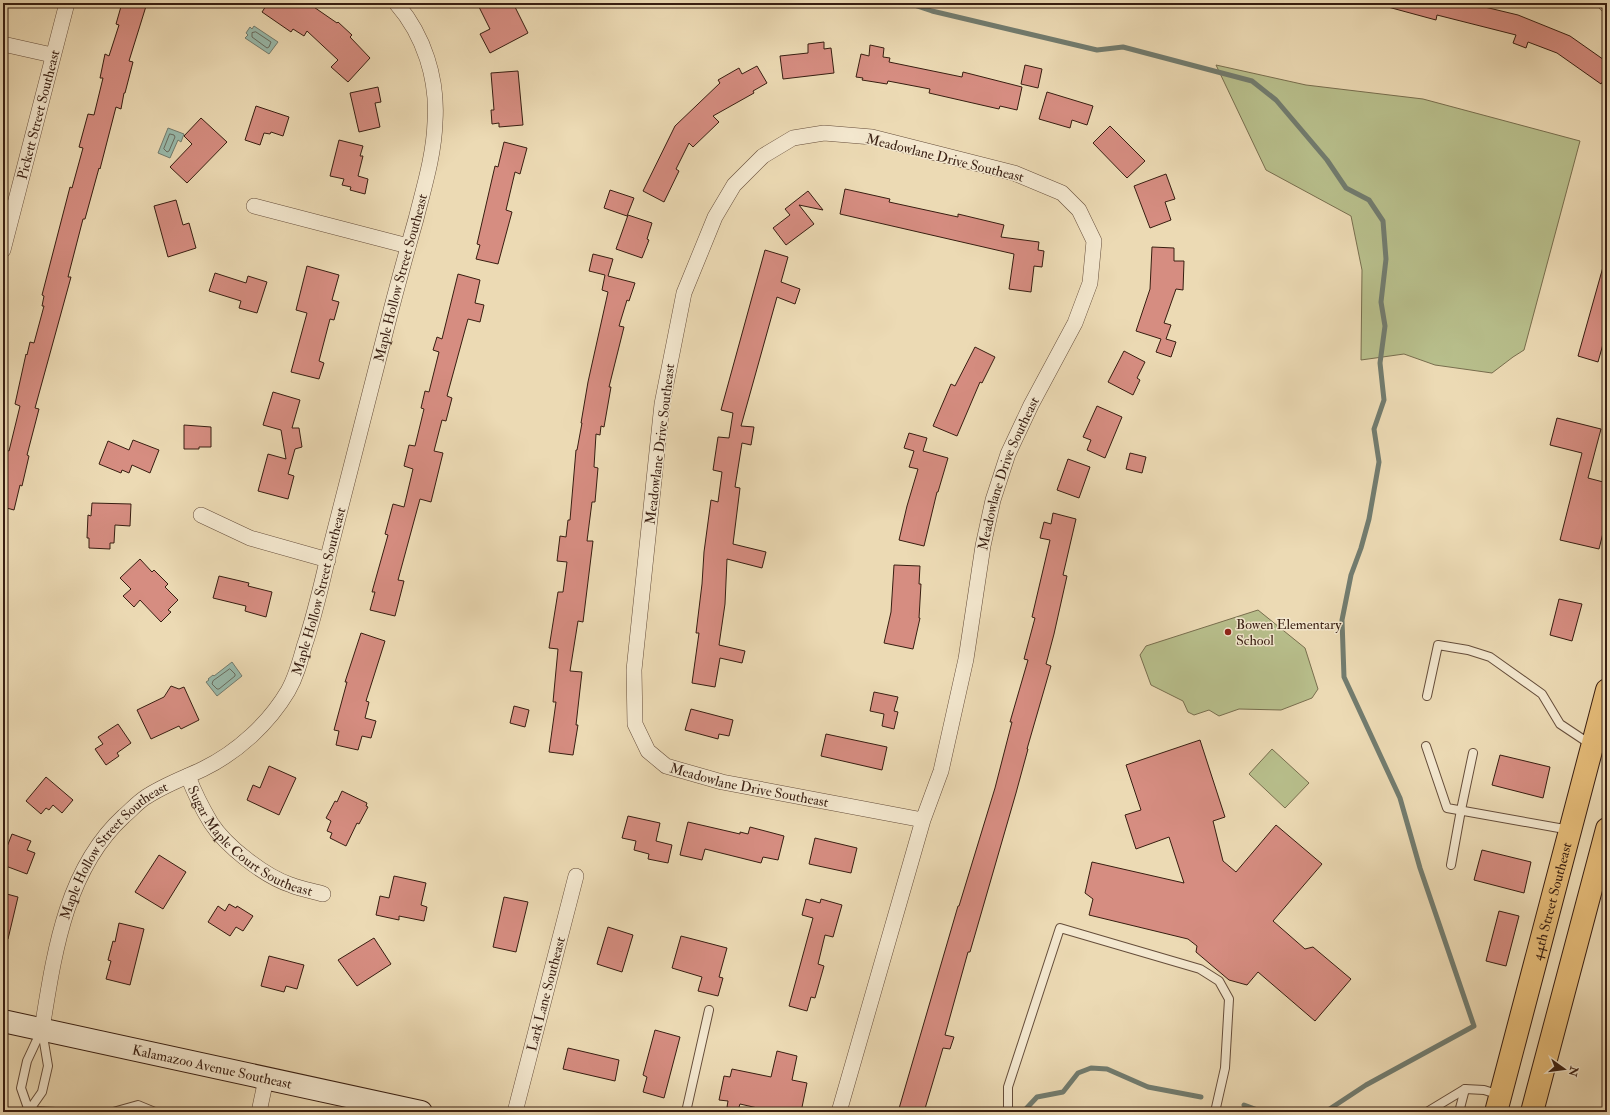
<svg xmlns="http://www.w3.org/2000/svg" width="1610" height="1115" font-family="'IM FELL Double Pica',serif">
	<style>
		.green { fill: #b8bf8c; stroke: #786e4e }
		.water { fill: #99bbad; stroke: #727c6f }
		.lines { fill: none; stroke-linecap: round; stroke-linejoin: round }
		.shore { stroke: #686c5f; stroke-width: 1 }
		.stream { stroke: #727c6f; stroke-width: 5 }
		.building { fill: #d68d81; stroke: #381e11 }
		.lane-casing { stroke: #654d3a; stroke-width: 10 }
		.street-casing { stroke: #654d3a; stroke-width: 16 }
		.secondary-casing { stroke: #381e11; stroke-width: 24 }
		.primary-casing { stroke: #381e11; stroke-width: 24 }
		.lane { stroke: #f3e7ce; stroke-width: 8 }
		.street { stroke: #f3e7ce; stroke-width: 15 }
		.secondary { stroke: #f3e7ce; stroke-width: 22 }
		.primary { stroke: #e6bd7a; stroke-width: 22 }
		.poi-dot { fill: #8f2418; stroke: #f3e7ce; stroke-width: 1.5 }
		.labels { text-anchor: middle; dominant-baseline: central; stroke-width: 3; stroke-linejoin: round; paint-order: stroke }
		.street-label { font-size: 14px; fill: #381e11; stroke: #f3e7ce }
		.poi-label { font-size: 14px; fill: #381e11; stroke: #f3e7ce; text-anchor: start }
	</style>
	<rect width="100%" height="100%" fill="#ecdab4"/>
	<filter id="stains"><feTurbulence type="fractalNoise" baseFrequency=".005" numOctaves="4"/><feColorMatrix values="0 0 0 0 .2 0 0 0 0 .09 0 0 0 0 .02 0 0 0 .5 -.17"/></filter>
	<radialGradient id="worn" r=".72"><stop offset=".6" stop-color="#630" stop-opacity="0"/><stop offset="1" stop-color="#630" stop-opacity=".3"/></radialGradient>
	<!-- green -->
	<g class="green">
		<path d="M1216,65L1306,85L1423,99L1580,141L1524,350L1513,357L1492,373L1435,365L1404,354L1361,360L1362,270L1351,216L1266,170Z"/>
		<path d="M1258,610L1305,648L1318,689L1312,698L1281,710L1239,709L1219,716L1209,710L1194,715L1188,712L1183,701L1151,685L1140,655L1146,646Z"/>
		<path d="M1272,749L1309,783L1285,808L1249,774Z"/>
	</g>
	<!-- water -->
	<g class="water">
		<path d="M254,26L278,42L269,54L245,38L248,35L246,33L250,27L252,29Z"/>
		<path d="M168,128L184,134L181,142L178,140L170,158L158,153Z"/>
		<path d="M232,662L242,676L217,696L206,682L209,680L208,679L213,675L214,676Z"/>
	</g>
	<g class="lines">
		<!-- shore -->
		<g class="shore">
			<path d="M256,32L271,42L269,47L267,48L252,37V33Z"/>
			<path d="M170,134L174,135L175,137L169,151L167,152L164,149Z"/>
			<path d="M230,669L235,674V676L219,689H217L212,684L213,681Z"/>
		</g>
		<!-- stream -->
		<g class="stream">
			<path d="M908,3L932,11L1097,50L1123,47L1252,81L1276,100L1327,160L1346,188L1369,200L1383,221L1386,259L1381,302L1385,326L1380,363L1384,400L1374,429L1379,462L1369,519L1361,548L1351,575L1342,620L1344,677L1400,798L1420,868L1474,1026L1366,1085L1325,1112"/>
			<path d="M1244,1105L1263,1112"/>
			<path d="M1023,1112L1037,1097L1063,1092L1078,1073L1091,1068L1107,1069L1148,1087L1201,1097"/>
		</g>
	</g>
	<!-- building -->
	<g class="building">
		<path d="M122,3H147L129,61L133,62L125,93H124L121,109L116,107L100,169L99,168L85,219H83L68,277H71L35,408L39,409L27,455L29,456L22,486L20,485L14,510L3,507V449L9,451L20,406L15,404L26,354L27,355L30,342L34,343L44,306H42L44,296L42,295L70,187L72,188L83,148L79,147L88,114L94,115L103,78H100L105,54L109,56L119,25L116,24Z"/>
		<path d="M268,3H308L337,23L338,22L352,35L350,37L370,58L348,82L331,67L338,60L307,31L304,36L293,29L291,32L262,12Z"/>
		<path d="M477,3H513L528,33L490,53L480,34L490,29Z"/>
		<path d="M1388,3H1468L1518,15L1570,36L1607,62V75L1601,84L1557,53L1528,42L1526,48L1513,43L1516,35L1437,15L1436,20L1388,7Z"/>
		<path d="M824,42V49L831,48L834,73L783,79L780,56L808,53V44Z"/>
		<path d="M870,45L884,48L883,57L890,58L889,62L962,77L963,72L1022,87L1017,110L1000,106L999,109L929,93L930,89L888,81L887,84L862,80L863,78L856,77L861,54L869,56Z"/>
		<path d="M1025,65L1042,69L1038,88L1021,84Z"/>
		<path d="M757,66L767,83L753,91L754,93L713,116L719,122L693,147L689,143L676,169L679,171L664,202L643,191L675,126L720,83L718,80L739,68L742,74Z"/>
		<path d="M518,71L523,125L499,127V123L492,124L491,110H494L491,73Z"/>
		<path d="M378,87L381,102L375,103L380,127L359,132L350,93Z"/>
		<path d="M1047,92L1093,106L1087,125L1072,120L1070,128L1039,119Z"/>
		<path d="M256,106L289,117L283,136L271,132L270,134L264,133L260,145L245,140Z"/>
		<path d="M201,118L227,142L187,183L170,167L192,144L184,136Z"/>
		<path d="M1110,126L1145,161L1127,178L1093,143Z"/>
		<path d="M339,140L363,146L360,156H363L358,176L368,179L365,194L350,190L351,187L342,185L344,179L330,176Z"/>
		<path d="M504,142L527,148L520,174L515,172L506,210L512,212L498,264L476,259L480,245L477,244L495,166L498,167Z"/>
		<path d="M1166,174L1175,199L1165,202L1171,220L1150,228L1134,186Z"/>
		<path d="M845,189L890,199L889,202L958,217V214L1004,225L1001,237L1039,242L1038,250L1044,251L1042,267L1034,266L1031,292L1009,289L1014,254L840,214Z"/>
		<path d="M610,190L634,198L627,216L604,208Z"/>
		<path d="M808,191L823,210L799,205L814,224L786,245L773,228L790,215L785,209Z"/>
		<path d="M176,200L183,225L189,223L196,248L168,257L154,206Z"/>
		<path d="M628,215L652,223L647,239L649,240L642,258L616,249Z"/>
		<path d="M1152,247L1174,248V261H1184L1183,290L1176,289L1164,323L1171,325L1166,339L1176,342L1171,357L1156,352L1161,339L1136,331L1150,289Z"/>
		<path d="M765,250L788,257L781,282L800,289L795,304L777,297L741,426L754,427L751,445L742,443L735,487L740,488L733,544L766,552L762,568L727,559L725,604L719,645L745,651L742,663L720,658L715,687L692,683L699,633H696L702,584L704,552L711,500L718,502L722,472L713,470L718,437L729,438L733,413L721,410Z"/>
		<path d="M593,254L613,259L608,276L635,283L629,301L627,300L619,326L624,327L609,387H611L604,427L601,426L600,435L596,434L594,467L598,468L595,502H592L587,541H593L583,622L578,621L570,671L582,672L576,725H578L573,755L549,752L556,702H553L558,649L549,648L558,592H563L567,562L557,561L560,536L566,537L568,520H570L576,450H577L582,423H581L588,382L608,292L602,290L605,275L589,271Z"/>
		<path d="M307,266L339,275L332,300L339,302L334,320L330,319L319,361L324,363L319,379L291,372L307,313L296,310Z"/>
		<path d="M1603,267H1607V330L1598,362L1578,356Z"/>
		<path d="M215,273L246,283L248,276L267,282L257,313L239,308L241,301L209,291Z"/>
		<path d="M458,274L480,280L475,303L484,305L480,322L468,319L447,396L452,398L446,421L442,420L434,451L443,453L431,502L420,499L398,580L404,581L395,616L370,610L375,592H372L388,535L385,534L393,504L404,507L413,469L404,466L409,445L415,446L424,409L421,408L425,391L429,392L439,352L433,350L437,337L442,339Z"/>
		<path d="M975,347L995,357L982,383L980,382L957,436L933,426L951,384L955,386Z"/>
		<path d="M1124,351L1145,362L1137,378L1140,380L1133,395L1108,382Z"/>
		<path d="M273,392L300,400L292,428H299L302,447L295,449L288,474L294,476L288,499L258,491L268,454L286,459L281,430L263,425Z"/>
		<path d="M1097,406L1122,417L1105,458L1087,450L1091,440L1083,437Z"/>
		<path d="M1557,418L1601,429L1588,478L1607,483V517L1599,549L1560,540L1582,453L1550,445Z"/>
		<path d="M184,425L211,427V447H199V449H184Z"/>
		<path d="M909,433L927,438L923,451L948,458L938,492H937L924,546L899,540L907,506L918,469L909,467L914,451L904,448Z"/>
		<path d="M133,440L159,450L150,473L132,465L129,473L122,470L121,473L99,464L108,441L129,450Z"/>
		<path d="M1130,453L1146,457L1142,473L1126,469Z"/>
		<path d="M1068,459L1090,467L1079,498L1057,490Z"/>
		<path d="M92,503L131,504L130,526L115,525L114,543H110V549L89,548V538H87L88,515L91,516Z"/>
		<path d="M1053,513L1076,519L1063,575L1067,576L1054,634L1046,664L1051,666L1027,749H1028L1016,793L970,952H968L945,1035L954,1037L950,1049L943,1048L924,1112H898L958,906H959L995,788L1012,722H1010L1028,660L1024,659L1035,618L1032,617L1050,540L1040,538L1044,522L1051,524Z"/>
		<path d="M140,559L152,572L154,570L168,584L165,587L178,600L168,610L171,612L161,622L140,600L134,607L123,596L131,589L120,578Z"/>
		<path d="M894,565L920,566L919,584H921L919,618H920L913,649L884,643L891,612Z"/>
		<path d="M219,576L249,583L248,586L272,592L266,617L245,611L246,606L213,598Z"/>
		<path d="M1559,599L1582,604L1572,641L1550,635Z"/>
		<path d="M361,633L385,641L366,701L369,702L365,718L376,721L371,738L362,736L358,750L336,745L339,731L334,730L347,682H345Z"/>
		<path d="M171,686L179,689L184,687L199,720L181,729L179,726L151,739L137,710L164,697Z"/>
		<path d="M874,692L898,697L894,711L898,712L894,729L882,726L884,714L870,711Z"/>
		<path d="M514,706L529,710L525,727L510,723Z"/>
		<path d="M691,709L733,720L729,736L719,734L718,739L685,730Z"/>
		<path d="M118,724L131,743L117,753L119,756L106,765L95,749L103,744L98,737Z"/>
		<path d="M826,734L887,747L882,770L821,756Z"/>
		<path d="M1200,740L1225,817L1213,821L1223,861L1236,872L1276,825L1322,864L1273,921L1305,949L1313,947L1351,979L1315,1021L1258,972L1247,985L1229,980L1196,952L1197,946L1188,939L1089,915L1093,899L1085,893L1092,862L1184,883L1169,837L1136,849L1125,815L1141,810L1126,765Z"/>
		<path d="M1500,755L1550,767L1543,798L1492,785Z"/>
		<path d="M269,766L296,778L279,815L247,800L253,785L260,788Z"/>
		<path d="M46,777L73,800L62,813L53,805L49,810L46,808L41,814L26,801Z"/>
		<path d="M342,791L367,803L366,806L368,807L359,824L357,823L346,846L330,838L332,833L327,831L331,821L326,818L335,801L337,802Z"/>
		<path d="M628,816L660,823L656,841L672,845L668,863L648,859L649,854L634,850L636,841L622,838Z"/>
		<path d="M688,822L740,834V832L748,834L750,827L784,836L778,860L763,857L761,863L705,849L702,860L680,855Z"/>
		<path d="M12,834L31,841L27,850L35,853L27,874L3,865V857Z"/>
		<path d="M815,838L857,848L851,873L809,864Z"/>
		<path d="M1482,850L1531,862L1524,893L1474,880Z"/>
		<path d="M159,855L186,872L163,909L135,892Z"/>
		<path d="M394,876L426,883L421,905L427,907L424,921L399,916V920L376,915L380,896L389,898Z"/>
		<path d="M3,893L18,897L8,939H3Z"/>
		<path d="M504,897L528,902L516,952L493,947Z"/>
		<path d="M806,899L820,903L821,899L842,905L833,937L825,935L818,964L824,966L815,998L811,997L807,1011L789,1006L813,918L802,915Z"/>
		<path d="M229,904L236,908L237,906L253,916L243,931L236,927L230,936L208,922L218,906L225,911Z"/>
		<path d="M1499,911L1519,916L1506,966L1486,961Z"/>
		<path d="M119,923L144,929L130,985L106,979L111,961L108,960L113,941L115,942Z"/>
		<path d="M608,927L633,935L622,972L597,964Z"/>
		<path d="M681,936L727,948L719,977L723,978L718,996L698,991L702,977L672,968Z"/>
		<path d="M374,938L391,964L357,986L338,960Z"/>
		<path d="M269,956L304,965L297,989L286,986L284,992L261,986Z"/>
		<path d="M655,1030L680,1037L664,1098L643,1092L647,1077L643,1075Z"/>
		<path d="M568,1048L619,1060L615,1081L563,1069Z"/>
		<path d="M777,1051L797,1056L792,1080L807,1083L801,1112H775L740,1104L738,1110L727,1107L728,1101L719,1100L724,1076L730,1077L732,1069L771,1077Z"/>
	</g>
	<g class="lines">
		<defs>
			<g id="lane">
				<path d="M1427,696L1438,645L1468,650L1490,657L1542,694L1560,724L1590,744"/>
				<path d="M1426,746L1447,808L1570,830"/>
				<path d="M1451,865L1461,810L1473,753"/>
				<path d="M29,1111L21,1088L27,1061L41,1031"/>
				<path d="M29,1111L56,1112"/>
				<path d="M28,1112L42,1092L48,1066L42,1030"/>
				<path d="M113,1112L138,1105L155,1112"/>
				<path d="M686,1112L709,1010"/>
				<path d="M1008,1112V1087L1060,928L1200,969L1219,981L1229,999L1225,1068L1215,1112"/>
				<path d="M1427,1112L1465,1089L1484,1090L1500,1095"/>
				<path d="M1459,1112L1465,1089"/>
			</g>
			<g id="street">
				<path d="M1605,3L1607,5"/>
				<path d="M3,44L52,55"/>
				<path d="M254,206L408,246"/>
				<path id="s1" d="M3,250L67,3"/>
				<path d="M201,515L250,538L328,560"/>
				<path id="s2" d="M188,776C194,792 202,808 211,823C226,846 264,876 291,885C301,889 313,891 323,894"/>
				<path id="s3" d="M42,1029C54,955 65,870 124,816C131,810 138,802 146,797C164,785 184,778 203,769C238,752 269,723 288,691C296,677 300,662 304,647C314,618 321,587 328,557C348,480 368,403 387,326C396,290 406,254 416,219C424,187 434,155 435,122C438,79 424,35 396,3"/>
				<path d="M259,1112L266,1079"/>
				<path id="s4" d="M515,1112L576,876"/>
				<path id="s5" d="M839,1112L923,820L941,771L966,659L983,546L993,500L1008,454L1031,405L1075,323L1090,283L1094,241L1079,210L1062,193L1014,173L872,137L824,133L793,138L763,156L734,185L715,217L684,293L662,404L634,670L635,724L648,751L666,766L722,782L923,820"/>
			</g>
			<g id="secondary">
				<path id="s6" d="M3,1021L421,1112"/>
			</g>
			<g id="primary">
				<path id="s7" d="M1496,1112L1607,690"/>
				<path d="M1532,1112L1607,829"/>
			</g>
		</defs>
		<!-- lane casing -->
		<use href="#lane" class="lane-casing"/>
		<!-- street casing -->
		<use href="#street" class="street-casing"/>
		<!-- secondary casing -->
		<use href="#secondary" class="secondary-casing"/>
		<!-- primary casing -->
		<use href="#primary" class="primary-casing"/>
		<!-- lane -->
		<use href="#lane" class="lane"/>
		<!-- street -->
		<use href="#street" class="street"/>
		<!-- secondary -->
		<use href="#secondary" class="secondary"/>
		<!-- primary -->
		<use href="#primary" class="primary"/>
	</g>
	<!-- markers -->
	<circle class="poi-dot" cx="1228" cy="632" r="4"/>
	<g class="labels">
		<!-- street labels -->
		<g class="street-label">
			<text stroke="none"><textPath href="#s1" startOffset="140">Pickett Street Southeast</textPath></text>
			<text transform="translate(945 158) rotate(14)">Meadowlane Drive Southeast</text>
			<text stroke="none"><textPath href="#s3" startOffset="871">Maple Hollow Street Southeast</textPath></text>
			<text transform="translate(660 444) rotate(-83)">Meadowlane Drive Southeast</text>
			<text stroke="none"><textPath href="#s5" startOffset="662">Meadowlane Drive Southeast</textPath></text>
			<text stroke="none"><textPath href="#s3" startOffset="547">Maple Hollow Street Southeast</textPath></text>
			<text stroke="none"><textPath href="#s5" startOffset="2018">Meadowlane Drive Southeast</textPath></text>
			<text stroke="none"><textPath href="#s2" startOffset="94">Sugar Maple Court Southeast</textPath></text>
			<text stroke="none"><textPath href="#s3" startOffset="199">Maple Hollow Street Southeast</textPath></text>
			<text stroke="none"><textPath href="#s7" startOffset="218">44th Street Southeast</textPath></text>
			<text stroke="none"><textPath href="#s4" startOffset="122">Lark Lane Southeast</textPath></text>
			<text stroke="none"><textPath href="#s6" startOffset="214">Kalamazoo Avenue Southeast</textPath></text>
		</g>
		<!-- poi labels -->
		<g class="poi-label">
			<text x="1236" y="624">Bowen Elementary<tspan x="1236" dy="16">School</tspan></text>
		</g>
	</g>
	<!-- margin -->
	<rect width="1610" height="1115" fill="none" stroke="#ecdab4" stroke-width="16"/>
	<rect x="4" y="4" width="1602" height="1107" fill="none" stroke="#381e11" stroke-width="2"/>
	<rect x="8" y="8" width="1594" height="1099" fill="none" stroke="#381e11"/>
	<!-- north arrow -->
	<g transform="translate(1564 1069) rotate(104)" stroke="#f3e7ce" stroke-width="3" paint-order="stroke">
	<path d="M0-3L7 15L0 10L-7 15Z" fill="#381e11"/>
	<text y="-6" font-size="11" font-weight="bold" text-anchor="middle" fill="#381e11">N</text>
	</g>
	<rect width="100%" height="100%" filter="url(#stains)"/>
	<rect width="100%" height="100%" fill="url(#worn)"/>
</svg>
